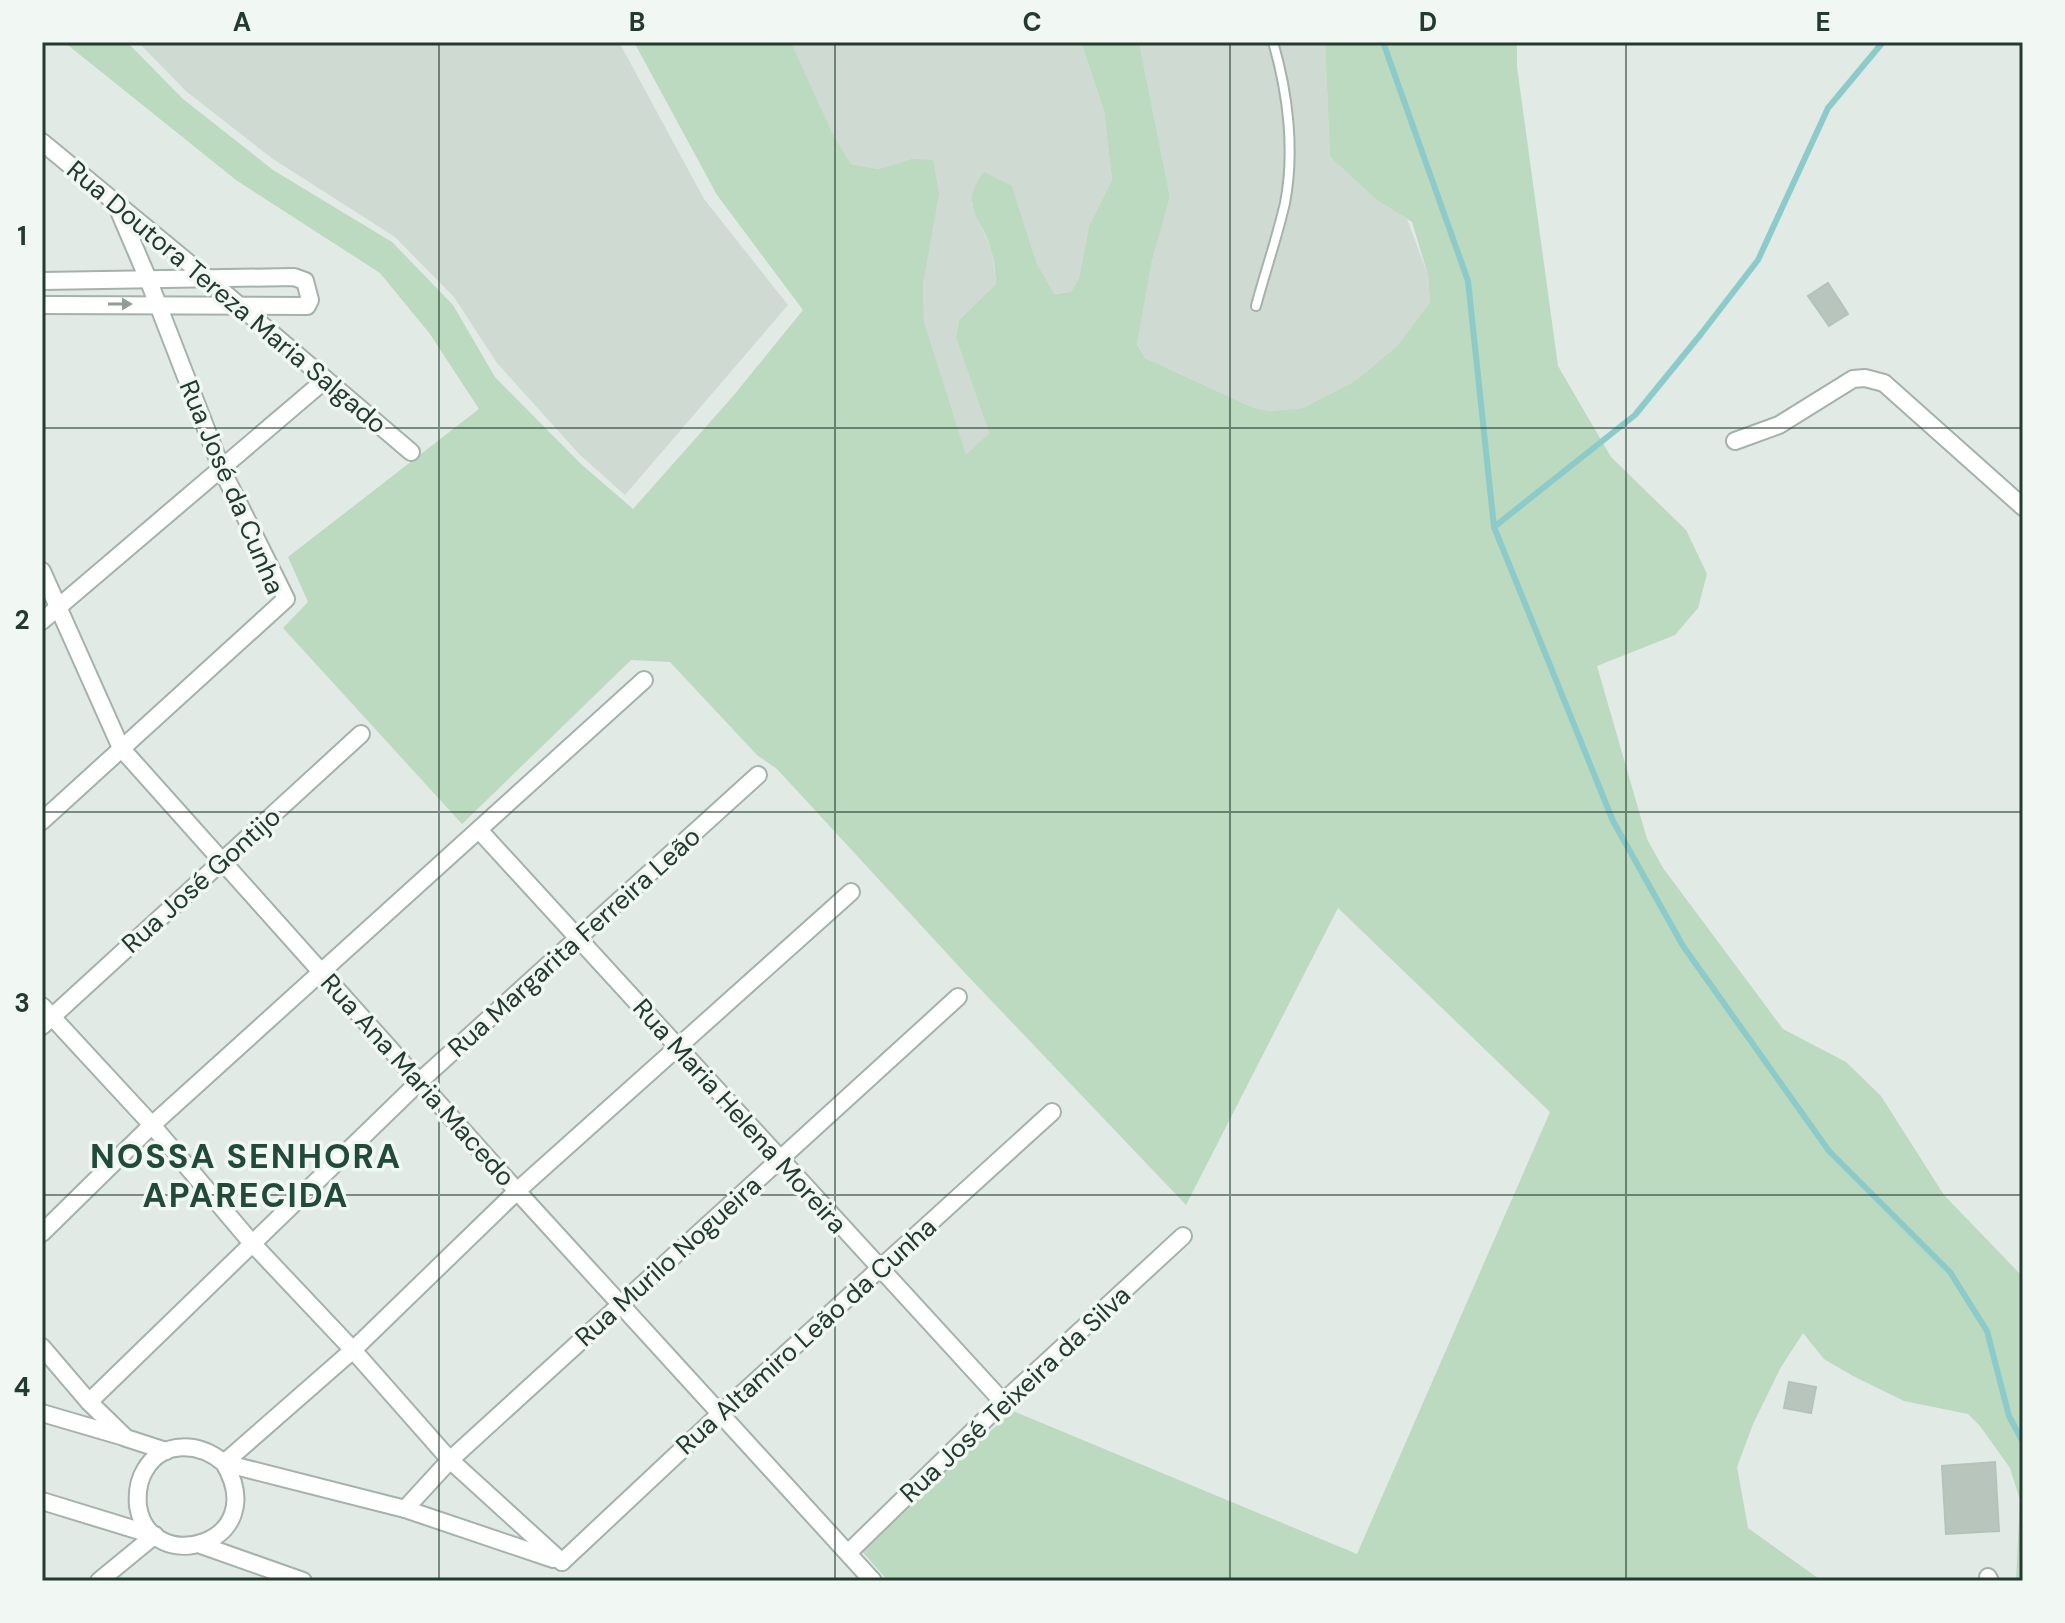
<svg xmlns="http://www.w3.org/2000/svg" width="2065" height="1623" font-family="'DM Sans',sans-serif">
	<style>
		.built { fill: #cfdad3 }
		.green { fill: #bcdabf }
		.lines { fill: none; stroke-linecap: round; stroke-linejoin: round }
		.stream { stroke: #8dcbca; stroke-width: 6 }
		.building { fill: #b7c5bd; stroke: #b4c3ba; stroke-width: 2 }
		.service-casing { stroke: #a4b2ab; stroke-width: 12 }
		.minor-casing { stroke: #a4b2ab; stroke-width: 20 }
		.service { stroke: #fff; stroke-width: 8 }
		.minor { stroke: #fff; stroke-width: 16 }
		.oneway { fill: #919c98 }
		.grid { fill: none; stroke: #233a30; stroke-width: 2; stroke-opacity: 0.55 }
		.labels { text-anchor: middle; dominant-baseline: central; stroke-width: 7; stroke-linejoin: round; paint-order: stroke }
		.street-label { font-size: 26px; fill: #233a30; stroke: #f1f7f3 }
		.district-label { font-size: 34px; font-weight: bold; letter-spacing: 2px; fill: #214a39; stroke: #f1f7f3 }
		.neatline { fill: none; stroke: #233a30; stroke-width: 3 }
		.grid-label { font-size: 26px; text-anchor: middle; font-weight: bold; fill: #233a30 }
	</style>
	<rect width="100%" height="100%" fill="#e1eae5"/>
	<!-- built -->
	<g class="built">
		<path d="M138,42H619L704,199L788,305L625,495L580,455L497,363L454,297L395,237L273,159L187,92Z"/>
		<path d="M791,42H1081L1104,111L1112,180L1089,226L1079,278L1071,292L1053,294L1037,264L1012,186L971,203L992,251L996,284L959,320L956,336L989,433L966,456L924,321L923,284L930,240L911,159L878,169L851,164L833,136Z"/>
		<path d="M1139,42H1325L1330,157L1373,196L1407,219L1428,275L1430,302L1397,346L1355,381L1303,408L1270,411L1254,408L1145,358L1137,343L1152,261L1170,197Z"/>
	</g>
	<!-- green -->
	<path class="green" d="M64,42H127L183,99L273,170L392,242L453,305L495,377L581,464L633,509L734,395L803,310L717,195L634,42H791L833,135L851,164L878,169L911,159L933,160L939,194L923,284L924,321L966,455L989,433L956,337L959,320L996,284C995,274 995,263 992,253C984,218 956,207 984,172L1012,186L1037,264L1054,294L1071,292L1079,278L1089,226L1112,180L1104,111L1081,42H1139L1170,197L1152,261L1137,344L1145,358L1254,408L1270,411L1303,408L1355,381L1397,346L1430,302L1428,275L1412,222L1376,199L1330,157L1325,42H1517V67L1558,366L1611,457L1686,530L1707,574L1698,608L1675,635L1597,666L1647,839L1663,868L1783,1029L1846,1062L1881,1096L1944,1195L2023,1277V1581H2016L2020,1500L2010,1468L1980,1426L1968,1414L1904,1401L1853,1376L1824,1359L1803,1333L1781,1367L1753,1424L1737,1467L1748,1528L1822,1581H888L860,1549L1013,1411L1357,1554L1550,1112L1338,908L1186,1205L965,973L777,769L757,755L670,662L631,660L462,824L283,628L308,602L288,557L479,409L430,334L380,273L236,180Z"/>
	<g class="lines">
		<!-- stream -->
		<g class="stream">
			<path d="M1383,42L1468,281L1494,527L1613,821L1683,946L1829,1151L1950,1272L1987,1331L2009,1416L2023,1442"/>
			<path d="M1494,527L1635,415L1701,334L1758,260L1828,108L1883,42"/>
		</g>
	</g>
	<!-- building -->
	<g class="building">
		<path d="M1828,283L1848,314L1829,326L1808,296Z"/>
		<path d="M1789,1382L1816,1387L1811,1413L1784,1408Z"/>
		<path d="M1995,1462L1999,1531L1946,1534L1942,1466Z"/>
	</g>
	<g class="lines">
		<defs>
			<path id="service" d="M1256,306C1265,272 1277,238 1285,203C1295,151 1288,93 1273,42"/>
			<g id="minor">
				<path d="M42,142L208,279L411,452"/>
				<path d="M42,281L294,277L305,281L310,300L307,306L42,305"/>
				<path d="M1735,441L1779,425L1853,379L1865,378L1884,383L2023,507"/>
				<path d="M42,571L121,748L517,1191L873,1581"/>
				<path d="M42,621L325,380"/>
				<path d="M42,821L286,599L222,470L148,279L116,204"/>
				<path d="M479,830L1003,1402"/>
				<path d="M42,1006L152,1125L251,1242L353,1350L450,1460L562,1562"/>
				<path d="M42,1026L361,734"/>
				<path d="M42,1233L152,1125L644,680"/>
				<path d="M42,1347L89,1402L126,1438L166,1451"/>
				<path d="M89,1402L420,1081L758,775"/>
				<path d="M42,1413L124,1437"/>
				<path d="M224,1463L353,1350L517,1191L851,892"/>
				<path d="M224,1463C273,1545 149,1578 138,1506C137,1494 138,1481 145,1470C163,1439 200,1443 224,1463L405,1509L553,1559"/>
				<path d="M42,1501L153,1535"/>
				<path d="M405,1509L450,1460L958,997"/>
				<path d="M201,1545L303,1581"/>
				<path d="M848,1553L1003,1402L1183,1236"/>
				<path d="M562,1562L722,1412L1052,1112"/>
				<path d="M1988,1577L1990,1581"/>
				<path d="M99,1581L155,1535"/>
			</g>
		</defs>
		<!-- service casing -->
		<use href="#service" class="service-casing"/>
		<!-- minor casing -->
		<use href="#minor" class="minor-casing"/>
		<!-- service -->
		<use href="#service" class="service"/>
		<!-- minor -->
		<use href="#minor" class="minor"/>
	</g>
	<!-- one-way arrows -->
	<defs><path id="oneway-solid" d="M-6-.8H1V-3.2L6.5 0L1 3.2V.8H-6Z" transform="scale(2)"/></defs>
	<use class="oneway" href="#oneway-solid" transform="translate(120 304)"/>
	<!-- grid -->
	<path class="grid" d="M439,42V1581M835,42V1581M1230,42V1581M1626,42V1581M42,428H2023M42,812H2023M42,1195H2023"/>
	<g class="labels">
		<!-- street labels -->
		<g class="street-label">
			<text transform="translate(227 297) rotate(40)">Rua Doutora Tereza Maria Salgado</text>
			<text transform="translate(232 487) rotate(67)">Rua José da Cunha</text>
			<text transform="translate(201 880) rotate(-42)">Rua José Gontijo</text>
			<text transform="translate(574 942) rotate(-42)">Rua Margarita Ferreira Leão</text>
			<text transform="translate(418 1080) rotate(48)">Rua Ana Maria Macedo</text>
			<text transform="translate(740 1116) rotate(48)">Rua Maria Helena Moreira</text>
			<text transform="translate(668 1261) rotate(-42)">Rua Murilo Nogueira</text>
			<text transform="translate(806 1336) rotate(-42)">Rua Altamiro Leão da Cunha</text>
			<text transform="translate(1015 1394) rotate(-43)">Rua José Teixeira da Silva</text>
		</g>
		<!-- district labels -->
		<g class="district-label">
			<text x="246" y="1156">NOSSA SENHORA<tspan x="246" dy="39">APARECIDA</tspan></text>
		</g>
	</g>
	<!-- border -->
	<rect width="2065" height="1623" fill="none" stroke="#f1f7f3" stroke-width="88"/>
	<rect x="44" y="44" width="1977" height="1535" class="neatline"/>
	<g class="grid-label">
		<text x="242" y="31">A</text>
		<text x="637" y="31">B</text>
		<text x="1032" y="31">C</text>
		<text x="1428" y="31">D</text>
		<text x="1823" y="31">E</text>
		<text x="22" y="245">1</text>
		<text x="22" y="629">2</text>
		<text x="22" y="1012">3</text>
		<text x="22" y="1396">4</text>
	</g>
</svg>
